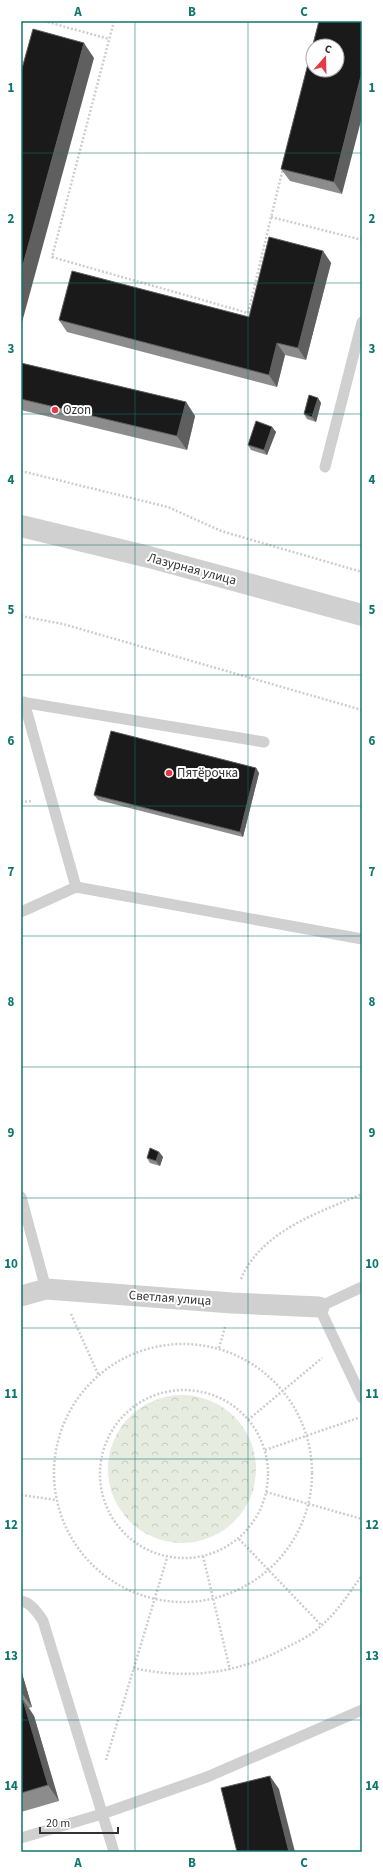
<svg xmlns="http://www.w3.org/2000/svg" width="383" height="1873" font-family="'Source Sans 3',sans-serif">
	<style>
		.park { fill: url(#park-crowns) }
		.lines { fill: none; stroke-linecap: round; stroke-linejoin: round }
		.path { stroke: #cdcdcd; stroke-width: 2.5; stroke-dasharray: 2 2; stroke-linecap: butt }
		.service { stroke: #d0d0d0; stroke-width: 11 }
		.minor { stroke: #d0d0d0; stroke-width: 21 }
		.tertiary { stroke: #d0d0d0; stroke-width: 22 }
		.wall { fill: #8c8c8c }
		.shaded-wall { fill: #5f5f5f }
		.building { fill: #1a1a1a; stroke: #5f5f5f; fill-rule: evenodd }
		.grid { fill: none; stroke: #0f766e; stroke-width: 1; stroke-opacity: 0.55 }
		.poi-dot { fill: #e63946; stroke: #fff; stroke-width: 1.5 }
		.labels { text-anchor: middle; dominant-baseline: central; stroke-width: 4; stroke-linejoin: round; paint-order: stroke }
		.poi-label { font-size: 13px; fill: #333; stroke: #fff; text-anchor: start }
		.street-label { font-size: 13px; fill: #333; stroke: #fff }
		.neatline { fill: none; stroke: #0f766e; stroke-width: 1.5 }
		.grid-label { font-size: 13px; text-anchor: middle; font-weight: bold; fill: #0f766e }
	</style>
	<defs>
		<pattern id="park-crowns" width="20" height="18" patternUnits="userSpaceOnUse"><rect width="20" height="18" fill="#e6ecdf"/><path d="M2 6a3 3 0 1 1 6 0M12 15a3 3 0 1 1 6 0" fill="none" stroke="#c6cbc0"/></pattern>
	</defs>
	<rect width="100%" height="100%" fill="#fff"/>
	<!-- park -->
	<circle class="park" cx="182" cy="1469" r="74"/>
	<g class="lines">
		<!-- path -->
		<g class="path">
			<path d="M44,21L109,39"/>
			<path d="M114,21L52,257L248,313L283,168"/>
			<path d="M271,217L362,240"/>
			<path d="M21,471L168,507L221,531L362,572"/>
			<path d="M21,616L63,624L362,710"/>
			<path d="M21,802L32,801"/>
			<path d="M241,1279C261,1231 318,1213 362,1194"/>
			<path d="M71,1314L99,1376"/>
			<circle cx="183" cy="1473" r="129"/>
			<path d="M219,1348L225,1327"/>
			<circle cx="184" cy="1474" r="84"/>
			<path d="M248,1420L322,1358"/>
			<path d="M265,1450L358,1418"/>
			<path d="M266,1492L362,1519"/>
			<path d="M21,1495L56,1500"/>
			<path d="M239,1539L322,1626"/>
			<path d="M203,1556L230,1670"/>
			<path d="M133,1668C190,1680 237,1674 289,1646C300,1641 313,1634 322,1625C338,1611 350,1592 362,1575"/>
			<path d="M106,1760L167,1558"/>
		</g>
		<!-- service -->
		<g class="service">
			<path d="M325,467L362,322"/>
			<path d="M21,702L264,742"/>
			<path d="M76,887L362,939"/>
			<path d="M21,912L76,887L24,702"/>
			<path d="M21,1197L46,1289"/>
			<path d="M362,1287L319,1307L362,1398"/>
			<path d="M21,1601C30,1602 38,1613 43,1621L114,1852"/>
			<path d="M21,1838L102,1814L207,1777L362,1710"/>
		</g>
		<!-- minor -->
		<path class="minor" d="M21,1296L46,1289L232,1303L319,1307"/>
		<!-- tertiary -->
		<path class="tertiary" d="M21,526L149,557L362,615"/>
	</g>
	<!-- wall -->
	<g class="wall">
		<path d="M319,21L342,194L290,181L281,169Z"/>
		<path d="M323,251L331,263L306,360L285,355L277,387L67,332L59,320L249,317Z"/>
		<path d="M21,363L186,402L195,416L187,450L21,410Z"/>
		<path d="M318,398L321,403L316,422L307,419L304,414Z"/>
		<path d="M272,427L276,432L267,455L251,450L248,445Z"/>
		<path d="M256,768L259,773L243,837L98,800L94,795Z"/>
		<path d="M159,1152L163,1157L160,1166L150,1163L147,1158Z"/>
		<path d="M21,1670L32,1707L29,1708L34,1716L59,1801L21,1812Z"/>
	</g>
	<!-- shaded-wall -->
	<g class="shaded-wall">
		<path d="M84,43L94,58L21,326V272Z"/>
		<path d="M362,72V117L342,194L334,182Z"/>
		<path d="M323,251L331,263L306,360L298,348Z"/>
		<path d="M277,343L285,355L277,387L269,375Z"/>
		<path d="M318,398L321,403L316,422L312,417Z"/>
		<path d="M186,402L195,416L187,450L177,436Z"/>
		<path d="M272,427L276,432L267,455L264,450Z"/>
		<path d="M256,768L259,773L243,837L240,832Z"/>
		<path d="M159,1152L163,1157L160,1166L156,1161Z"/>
		<path d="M21,1670L32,1707L21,1692Z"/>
		<path d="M23,1700L34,1716L59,1801L48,1785Z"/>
		<path d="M270,1776L279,1789L295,1852H289Z"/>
	</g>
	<!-- building -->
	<g class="building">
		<path d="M319,21H362V72L334,182L281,169ZM313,46H337V70H313Z"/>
		<path d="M33,29L84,43L21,272V72Z"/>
		<path d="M269,237L323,251L298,348L277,343L269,375L59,320L72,271L249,317Z"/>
		<path d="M21,363L186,402L177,436L21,399Z"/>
		<path d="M309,395L318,398L312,417L304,414Z"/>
		<path d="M256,421L272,427L264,450L248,445Z"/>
		<path d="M111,731L256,768L240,832L94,795Z"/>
		<path d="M150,1148L159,1152L156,1161L147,1158Z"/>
		<path d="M21,1700H23L48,1785L21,1793Z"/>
		<path d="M270,1776L289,1852H237L221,1788Z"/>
	</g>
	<!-- grid -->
	<path class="grid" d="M135,21V1852M248,21V1852M21,153H362M21,283H362M21,414H362M21,545H362M21,675H362M21,806H362M21,936H362M21,1067H362M21,1198H362M21,1328H362M21,1459H362M21,1590H362M21,1720H362"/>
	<!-- markers -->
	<g class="poi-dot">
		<circle cx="55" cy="410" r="4"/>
		<circle cx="169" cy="773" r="4"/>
	</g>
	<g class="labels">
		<!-- poi labels -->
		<g class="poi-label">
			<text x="63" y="410">Ozon</text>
			<text x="177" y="773">Пятёрочка</text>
		</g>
		<!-- street labels -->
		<g class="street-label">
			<text transform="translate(192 569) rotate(15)">Лазурная улица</text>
			<text transform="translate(170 1298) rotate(4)">Светлая улица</text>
		</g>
	</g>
	<!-- border -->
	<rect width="383" height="1873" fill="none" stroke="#ffffff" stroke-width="44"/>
	<!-- north arrow -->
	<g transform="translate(325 58) rotate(20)"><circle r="19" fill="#ffffff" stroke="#adadad"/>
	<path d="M0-3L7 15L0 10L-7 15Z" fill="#e63946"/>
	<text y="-6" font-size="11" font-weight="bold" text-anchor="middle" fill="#333333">С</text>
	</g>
	<!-- scale -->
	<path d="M40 1827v6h78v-6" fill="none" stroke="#333333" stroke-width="2"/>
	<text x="46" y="1827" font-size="12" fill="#333333" stroke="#ffffff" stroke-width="3" paint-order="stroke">20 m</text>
	<rect x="22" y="22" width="339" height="1829" class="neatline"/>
	<g class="grid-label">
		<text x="78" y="16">A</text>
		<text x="192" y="16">B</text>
		<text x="304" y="16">C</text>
		<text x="11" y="92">1</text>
		<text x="372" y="92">1</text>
		<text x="11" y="223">2</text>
		<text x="372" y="223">2</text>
		<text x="11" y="353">3</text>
		<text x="372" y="353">3</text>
		<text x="11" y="484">4</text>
		<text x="372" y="484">4</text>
		<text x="11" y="614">5</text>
		<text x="372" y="614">5</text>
		<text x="11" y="745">6</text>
		<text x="372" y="745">6</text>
		<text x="11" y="876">7</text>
		<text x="372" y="876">7</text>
		<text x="11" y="1006">8</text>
		<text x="372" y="1006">8</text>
		<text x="11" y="1137">9</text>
		<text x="372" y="1137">9</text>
		<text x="11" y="1268">10</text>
		<text x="372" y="1268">10</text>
		<text x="11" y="1398">11</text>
		<text x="372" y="1398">11</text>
		<text x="11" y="1529">12</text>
		<text x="372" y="1529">12</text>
		<text x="11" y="1660">13</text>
		<text x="372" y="1660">13</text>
		<text x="11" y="1790">14</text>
		<text x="372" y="1790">14</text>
		<text x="78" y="1867">A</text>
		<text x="192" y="1867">B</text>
		<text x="304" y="1867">C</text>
	</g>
</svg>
